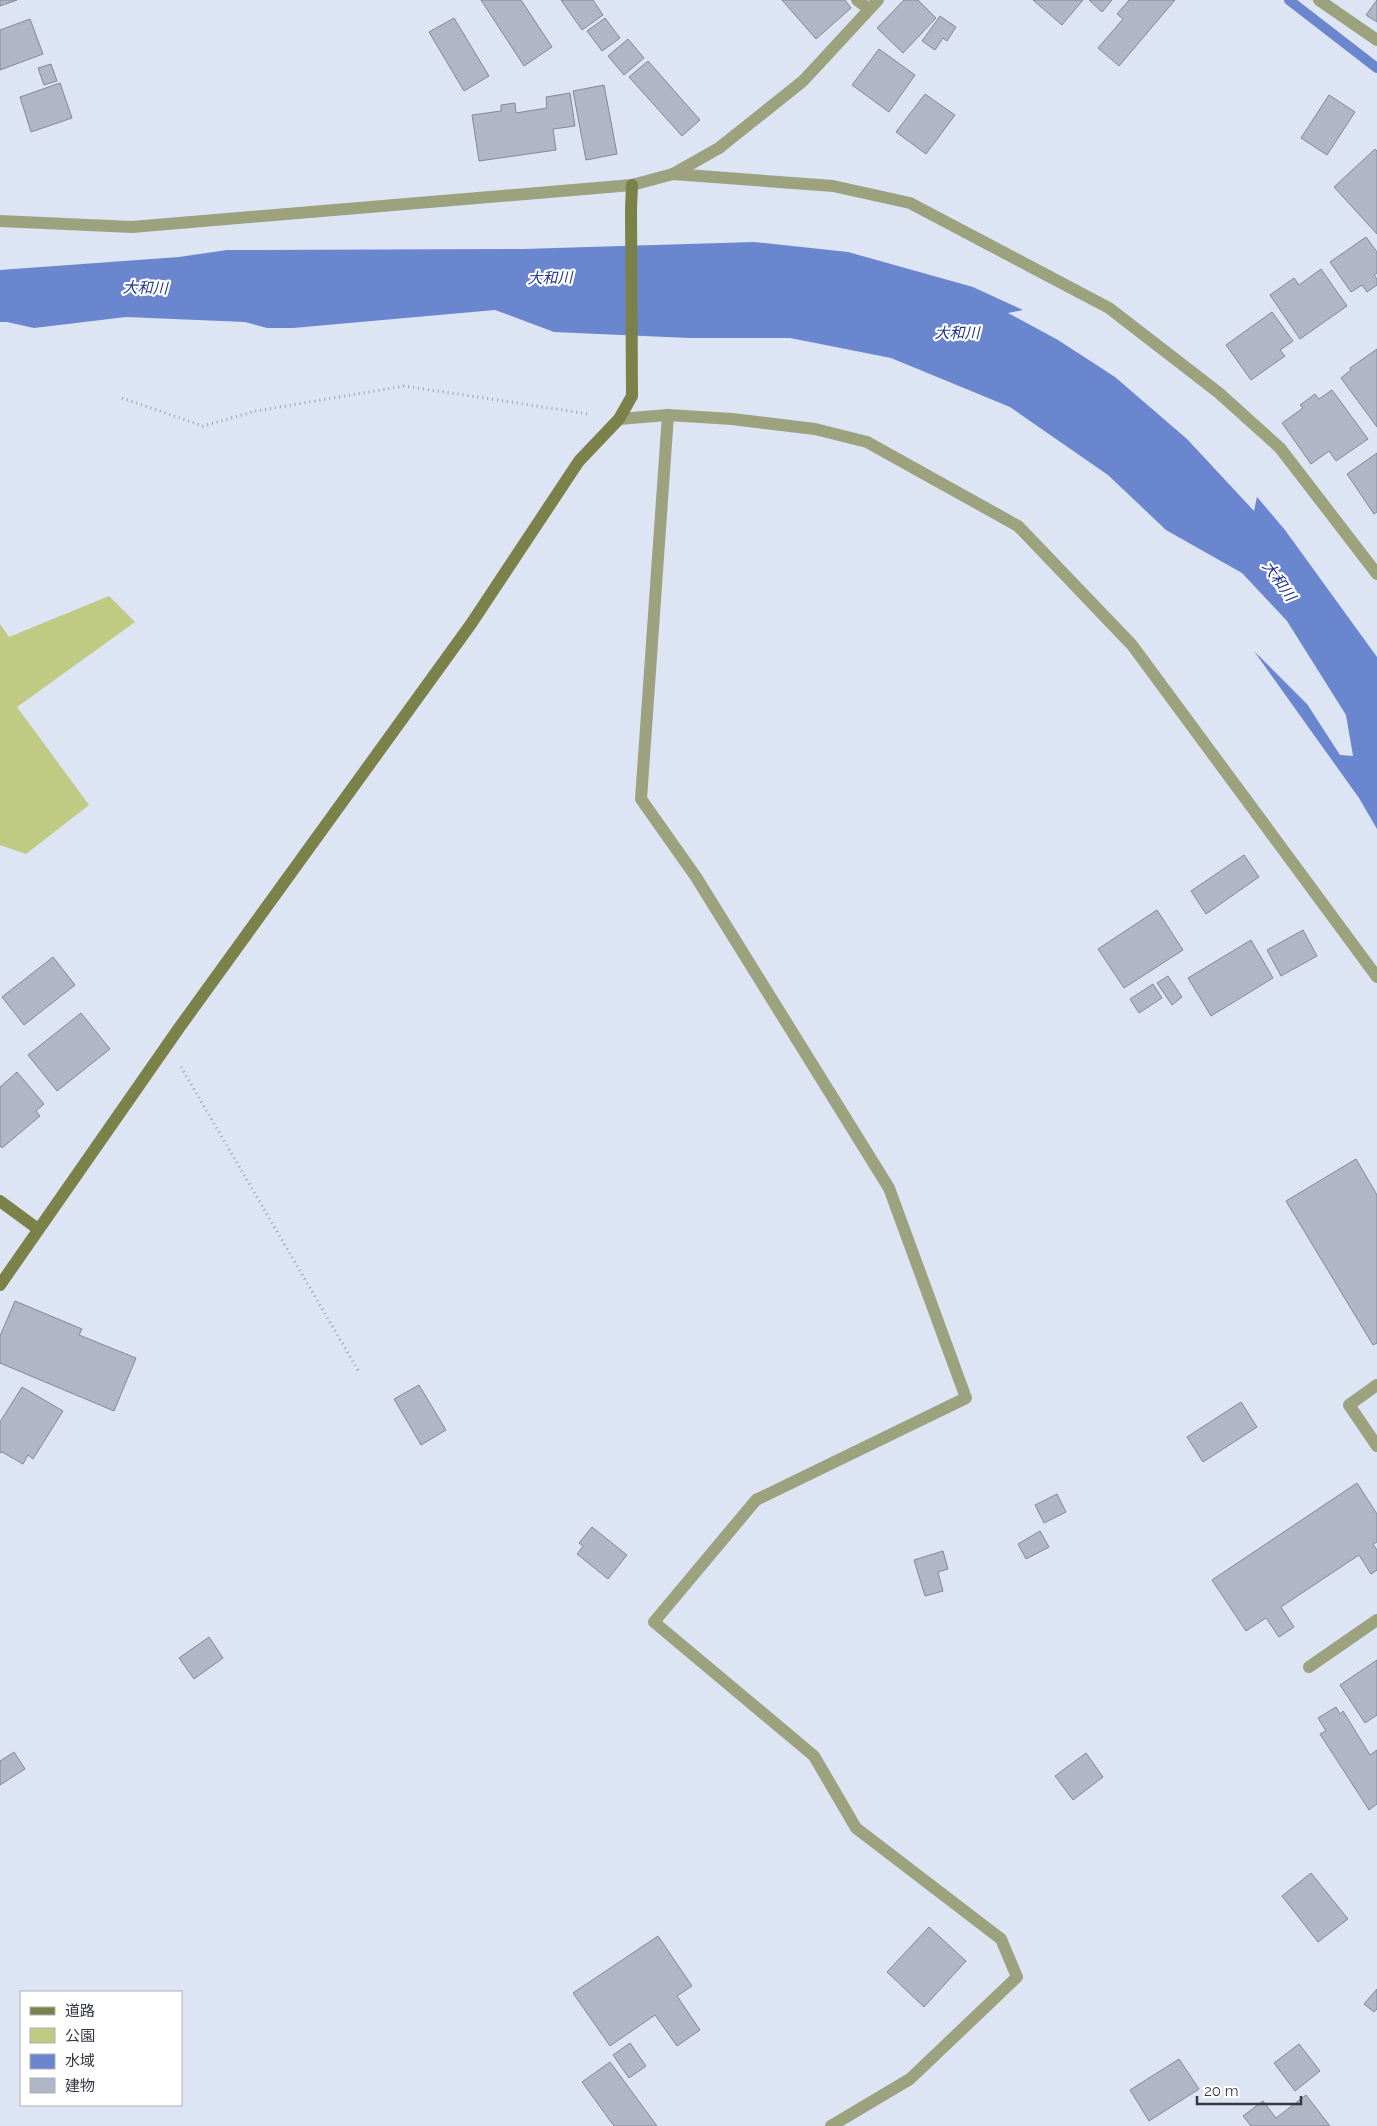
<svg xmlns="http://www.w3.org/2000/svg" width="1377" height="2126" font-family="Raleway,'Noto Sans JP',sans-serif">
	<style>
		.green { fill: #bfca83 }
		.water { fill: #6a86cf }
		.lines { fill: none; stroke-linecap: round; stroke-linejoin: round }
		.stream { stroke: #6a86cf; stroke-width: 10 }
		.building { fill: #b0b6c5; stroke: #828897 }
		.path { stroke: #9ca2ae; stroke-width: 3; stroke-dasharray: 1 4; stroke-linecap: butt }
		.lane { stroke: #9ca27d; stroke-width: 12 }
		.street { stroke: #9ca27d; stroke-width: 12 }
		.secondary { stroke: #7a824a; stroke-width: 12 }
		.labels { text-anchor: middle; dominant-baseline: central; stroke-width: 4.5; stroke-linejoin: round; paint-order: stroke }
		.water-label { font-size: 15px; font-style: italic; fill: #1f368c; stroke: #fff }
	</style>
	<rect width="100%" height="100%" fill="#dde4f4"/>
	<!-- green -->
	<path class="green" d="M109,596L135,622L17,707L89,805L26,854L0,845V624L9,637Z"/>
	<!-- water -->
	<path class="water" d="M754,242L848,252L973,287L1023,310L1008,313L1058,340L1115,377L1187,439L1254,511L1257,497L1285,530L1377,657V829L1359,798L1254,651L1307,704L1340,755L1353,756L1346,715L1287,621L1242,573L1166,530L1108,475L1010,407L891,358L790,338H689L554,332L495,310L293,328H267L245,322L126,317L34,328L7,322H0V270L179,257L227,250L523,249Z"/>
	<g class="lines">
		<!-- stream -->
		<path class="stream" d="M1289,0L1377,68"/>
	</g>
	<!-- building -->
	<g class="building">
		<path d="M0,0H17L0,6Z"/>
		<path d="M481,0H521L552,47L524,66Z"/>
		<path d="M561,0H593L603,15L582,30Z"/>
		<path d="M782,0H845L851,8L816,39Z"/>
		<path d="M904,0H918L936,18L903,53L877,28Z"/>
		<path d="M1033,0H1083L1062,25Z"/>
		<path d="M1089,0H1112L1102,12Z"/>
		<path d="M1129,0H1175L1119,66L1098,48L1123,19L1117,14Z"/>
		<path d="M1377,0V22L1366,15Z"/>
		<path d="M940,16L956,27L947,41L943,38L935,50L922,41Z"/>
		<path d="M454,18L489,76L464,91L429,32Z"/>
		<path d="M605,18L620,38L602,51L587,31Z"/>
		<path d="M30,19L43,54L0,70V30Z"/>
		<path d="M628,39L644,58L624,75L608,56Z"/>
		<path d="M879,49L915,75L889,112L852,85Z"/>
		<path d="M648,61L700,120L682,136L629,77Z"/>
		<path d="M51,64L57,81L44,85L38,68Z"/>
		<path d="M60,83L72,118L31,132L20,97Z"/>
		<path d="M604,85L617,154L586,160L573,91Z"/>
		<path d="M570,93L575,126L553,129L556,150L479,161L472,115L501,111V105L515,103L516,113L547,108L546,97Z"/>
		<path d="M925,94L955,115L926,154L896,132Z"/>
		<path d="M1329,95L1355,112L1327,155L1301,138Z"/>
		<path d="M1375,149L1377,151V234L1334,187Z"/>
		<path d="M1366,237L1377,252V273L1374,275L1377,279V285L1367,292L1362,285L1351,292L1330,262Z"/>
		<path d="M1321,269L1347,306L1300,339L1270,295L1294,278L1299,285Z"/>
		<path d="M1272,312L1293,341L1280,350L1285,356L1251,380L1226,345Z"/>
		<path d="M1377,349V427L1341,378L1351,370L1350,368Z"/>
		<path d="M1332,390L1368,439L1336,461L1329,451L1311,464L1282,423L1303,408L1300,405L1315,394L1319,399Z"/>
		<path d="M1377,453V512L1374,514L1347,474Z"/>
		<path d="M1244,855L1259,877L1206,914L1191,891Z"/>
		<path d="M1157,910L1183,950L1124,988L1098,949Z"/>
		<path d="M1303,930L1317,956L1281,976L1267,950Z"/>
		<path d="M1251,940L1273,978L1211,1016L1188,978Z"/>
		<path d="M53,957L75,985L24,1025L2,997Z"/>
		<path d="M1168,976L1182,997L1172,1005L1157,983Z"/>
		<path d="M1153,984L1162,998L1139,1013L1130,999Z"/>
		<path d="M81,1013L110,1049L57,1091L28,1055Z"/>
		<path d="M17,1072L44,1104L36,1111L40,1116L2,1148L0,1146V1087Z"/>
		<path d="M1356,1159L1377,1195V1343L1373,1345L1286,1201Z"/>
		<path d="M15,1301L82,1329L79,1335L136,1358L114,1411L0,1363V1336Z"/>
		<path d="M419,1385L446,1430L421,1445L394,1399Z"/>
		<path d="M22,1387L63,1411L33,1459L28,1455L23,1464L2,1452L0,1453V1422Z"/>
		<path d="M1241,1402L1257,1427L1203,1462L1187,1437Z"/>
		<path d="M1357,1483L1377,1514V1542L1373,1544L1377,1550V1570L1371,1574L1359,1555L1281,1607L1294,1627L1279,1637L1266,1618L1246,1631L1212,1580Z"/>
		<path d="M1057,1494L1066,1512L1044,1523L1035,1505Z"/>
		<path d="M592,1527L627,1555L608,1579L577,1554L583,1546L579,1543Z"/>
		<path d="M1040,1531L1049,1547L1026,1559L1018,1544Z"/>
		<path d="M943,1551L948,1569L938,1572L943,1591L925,1596L914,1560Z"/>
		<path d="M209,1637L223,1658L194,1679L179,1658Z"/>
		<path d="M1377,1660V1715L1365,1723L1340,1685Z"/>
		<path d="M1336,1707L1340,1714L1343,1711L1370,1755L1377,1750V1804L1369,1810L1320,1734L1326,1731L1318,1718Z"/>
		<path d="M14,1752L25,1769L0,1785V1761Z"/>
		<path d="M1086,1753L1103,1777L1073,1800L1055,1776Z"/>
		<path d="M1311,1873L1348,1919L1318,1942L1282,1896Z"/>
		<path d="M929,1927L966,1961L924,2007L887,1972Z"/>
		<path d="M658,1936L692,1986L677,1996L700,2030L677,2046L655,2015L610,2046L573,1993Z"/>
		<path d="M1377,1989V2009L1374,2012L1364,2004Z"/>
		<path d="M630,2043L646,2066L629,2078L613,2055Z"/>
		<path d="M1299,2044L1320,2071L1295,2091L1274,2063Z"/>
		<path d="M1179,2059L1199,2089L1149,2121L1130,2090Z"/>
		<path d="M610,2062L657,2126H614L582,2082Z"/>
		<path d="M1306,2095L1330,2126H1251L1243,2116L1263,2101L1276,2118Z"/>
	</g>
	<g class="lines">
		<!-- path -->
		<g class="path">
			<path d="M122,398L203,426L256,411L404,386L589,414"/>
			<path d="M181,1067L359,1372"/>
		</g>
		<!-- lane -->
		<path class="lane" d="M857,0L869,9"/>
		<!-- street -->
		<g class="street">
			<path d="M1319,0L1377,40"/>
			<path d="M673,174L833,186L910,203L1109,308L1219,393L1280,448L1377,574"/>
			<path d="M0,221L132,227L632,185L673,174L719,148L803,81L878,0"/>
			<path d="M668,415L641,799L696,877L889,1188L966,1398L756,1500L654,1622L814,1756L856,1828L1001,1939L1017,1977L910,2079L831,2126"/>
			<path d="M619,419L668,415L732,419L815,429L867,442L1018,526L1132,645L1377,977"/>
			<path d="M1377,1385L1349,1405L1377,1446"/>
			<path d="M1309,1667L1377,1620"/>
		</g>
		<!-- secondary -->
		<g class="secondary">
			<path d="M0,1201L38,1229"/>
			<path d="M0,1285L179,1028L471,624L579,461L619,419L632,396L631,209L632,185"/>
		</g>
	</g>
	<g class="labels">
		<!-- water labels -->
		<g class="water-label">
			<text transform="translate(550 278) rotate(-1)">大和川</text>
			<text transform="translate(145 288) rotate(1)">大和川</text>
			<text x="957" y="333">大和川</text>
			<text transform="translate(1279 581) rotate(54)">大和川</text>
		</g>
	</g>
	<!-- legend -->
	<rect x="20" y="1991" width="162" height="115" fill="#ffffff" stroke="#aeafb2"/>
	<rect x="30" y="2007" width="25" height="8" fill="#7a824a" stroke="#aeafb2"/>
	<text x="65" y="2016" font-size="15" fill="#35383e">道路</text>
	<rect x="30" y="2028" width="25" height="15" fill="#bfca83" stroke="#aeafb2"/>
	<text x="65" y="2041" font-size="15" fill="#35383e">公園</text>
	<rect x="30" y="2054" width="25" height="15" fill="#6a86cf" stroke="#aeafb2"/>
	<text x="65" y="2066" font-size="15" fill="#35383e">水域</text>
	<rect x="30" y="2078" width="25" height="15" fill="#b0b6c5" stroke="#aeafb2"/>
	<text x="65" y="2091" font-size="15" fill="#35383e">建物</text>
	<!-- scale -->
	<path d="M1197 2096v8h104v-8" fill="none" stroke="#35383e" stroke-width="2.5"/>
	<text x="1204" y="2096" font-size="15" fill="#35383e" stroke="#ffffff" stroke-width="4" paint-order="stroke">20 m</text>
</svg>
